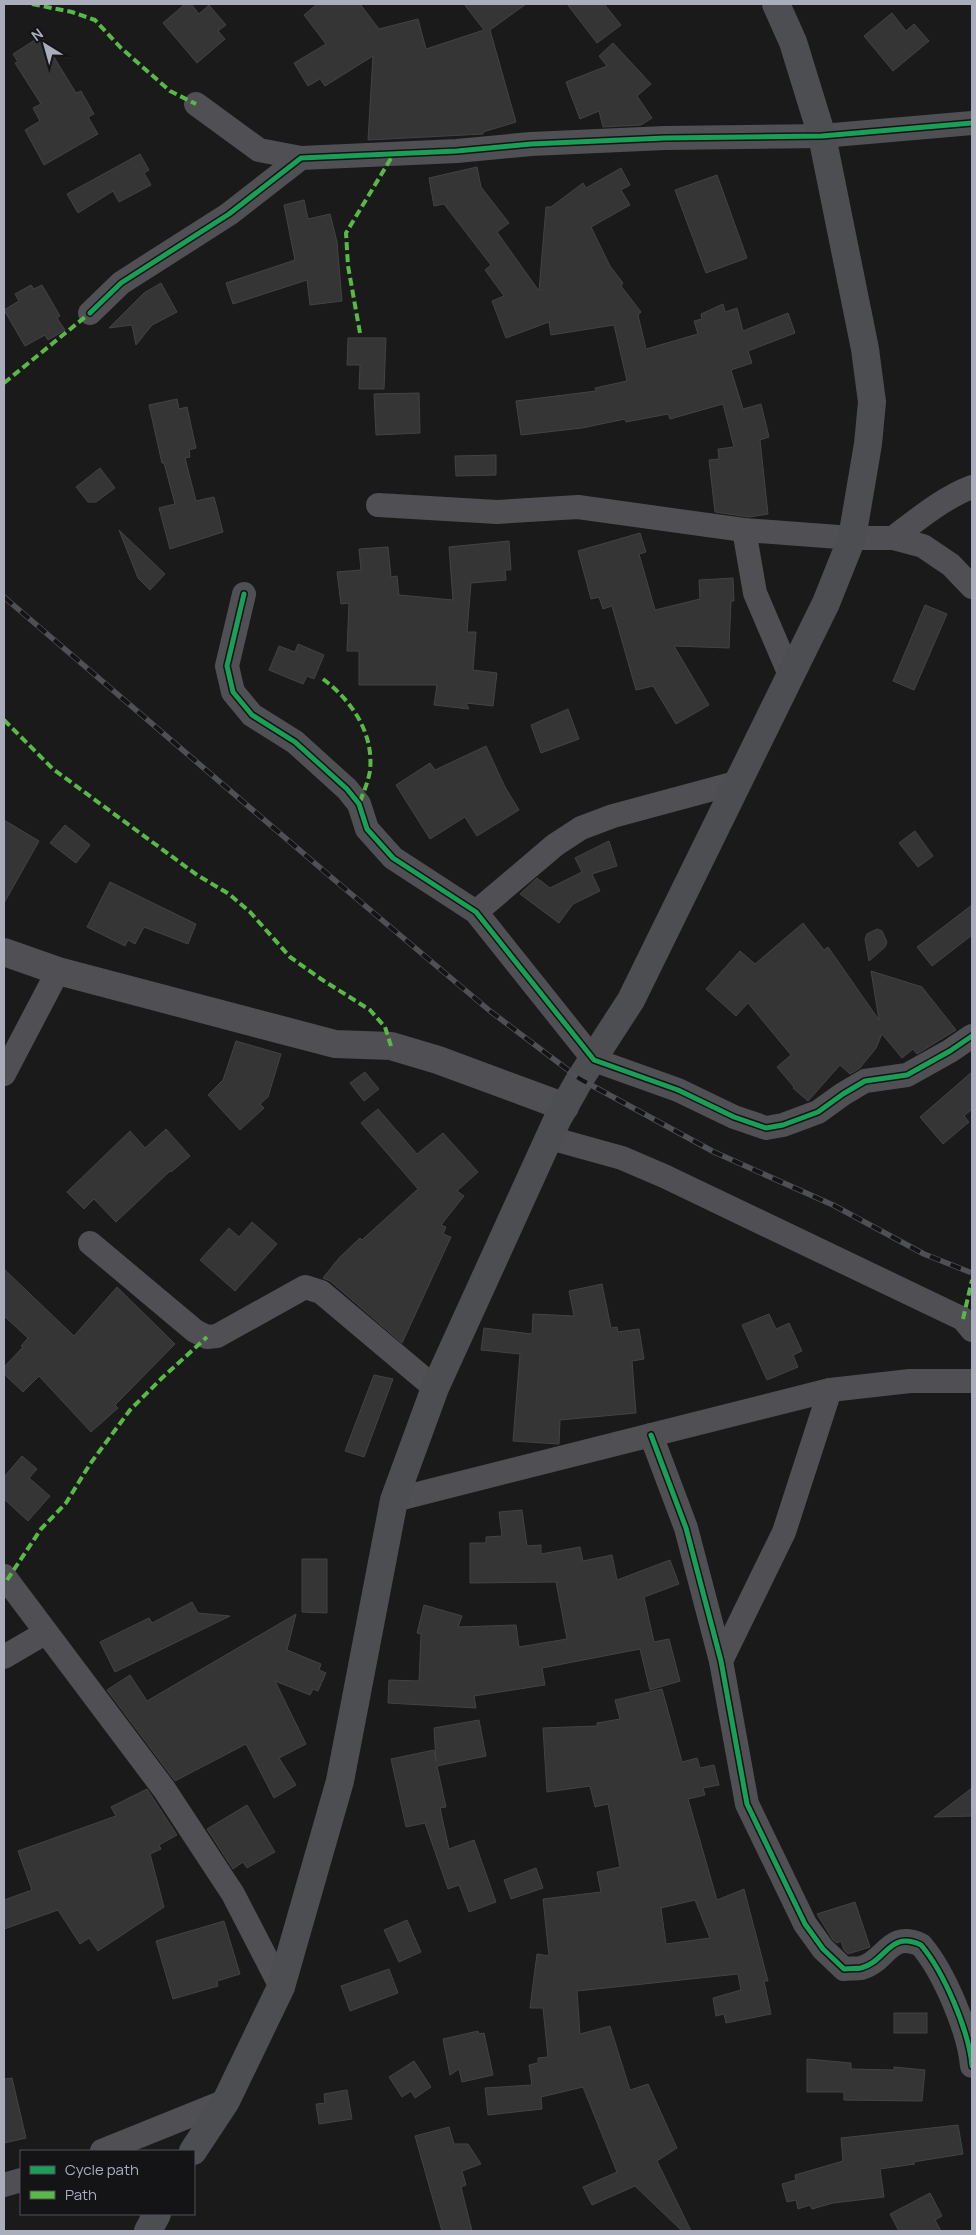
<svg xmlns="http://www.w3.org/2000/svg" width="976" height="2235" font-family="Manrope,sans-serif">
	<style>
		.building { fill: #353536; stroke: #424346; fill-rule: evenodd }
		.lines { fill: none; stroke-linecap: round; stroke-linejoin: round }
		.minor { stroke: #505054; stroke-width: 24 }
		.tertiary { stroke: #505054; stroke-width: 28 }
		.secondary { stroke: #4d4e52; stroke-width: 28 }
		.rail-casing { stroke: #4f5053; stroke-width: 5.5 }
		.rail { stroke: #141416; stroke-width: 4; stroke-dasharray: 11; stroke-linecap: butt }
		.quiet { stroke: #58b947; stroke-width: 4; stroke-dasharray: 8 4; stroke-linecap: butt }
		.cycleway-casing { stroke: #141416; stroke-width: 8 }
		.cycleway { stroke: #1a9f57; stroke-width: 5 }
	</style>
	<rect width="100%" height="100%" fill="#1a1a1a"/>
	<!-- building -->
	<g class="building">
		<path d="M185,4H191L199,14L209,5L226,25L218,31L225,39L197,63L163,23Z"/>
		<path d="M317,4H360L379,29L418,19L426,49L484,30L464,4H526L490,30L516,122L483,132V134L368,140L373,56L325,86L320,79L308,86L294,63L326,44L304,15Z"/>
		<path d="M567,4H604L621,25L597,43Z"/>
		<path d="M892,13L906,31L914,24L929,41L893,71L864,36Z"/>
		<path d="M41,36L76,93L81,91L94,114L88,117L98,134L44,165L25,130L40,121L33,108L41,104L15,63L18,62L13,54Z"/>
		<path d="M613,43L651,84L637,96L652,118L641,125L603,127L599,111L580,119L566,82L607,66L599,56Z"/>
		<path d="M140,154L149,170L144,173L151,185L119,202L113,191L78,213L67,194Z"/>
		<path d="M477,167L481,187L509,223L497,232L539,291L546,207H551L583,183L586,188L621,168L630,185L621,190L630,205L591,227L610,266L623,283L621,286L641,312L638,315L646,349L698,334L694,321L702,319L701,314L723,304L725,312L737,308L743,331L788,313L795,333L748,351L752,363L731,370L743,409L761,404L769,437L760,440L768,514L749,517L715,512L709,460L719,459L718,449L734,447L723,404L670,419L668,414L626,422L625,419L582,428L521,435L516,401L596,391L595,388L627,381L614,325L551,335L549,322L506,338L492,301L504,296L485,270L491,265L444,204L434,206L429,178Z"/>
		<path d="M717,175L747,258L706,273L675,190Z"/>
		<path d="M304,200L308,219L330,214L337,242L342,301L310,305L307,280L233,304L226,283L295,260L284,205Z"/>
		<path d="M161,283L177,312L152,325L136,345L132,325L109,328L144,293Z"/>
		<path d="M31,285L34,289L42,285L60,316L57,318L65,330L48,340L45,335L25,346L4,310L19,301L15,294Z"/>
		<path d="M348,338H386L384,389H359L360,365H347Z"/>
		<path d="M419,393L420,433L376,435L374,394Z"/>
		<path d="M177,399L179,409L187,407L196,448L189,450L190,457L185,458L196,501L214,497L223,532L170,549L159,508L175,504L164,463H162L149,405Z"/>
		<path d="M496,455V475L456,476L455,456Z"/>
		<path d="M100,468L115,488L96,502H88L76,487Z"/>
		<path d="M119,530L165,574L150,590L138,578Z"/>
		<path d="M640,533L646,552L639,554L655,610L700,599L699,580L733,578L734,601H731L729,648L674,646L709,705L676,724L653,686L636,690L612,606L603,609L599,597L591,599L578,551Z"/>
		<path d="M509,541L511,570H505L506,580L471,583L467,632H476L473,670L497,673L493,706L466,703L469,709L434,705L437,685H359V651H347L349,603L341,604L337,572L361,570L359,549L388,547L391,577L397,576L399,595L453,600L449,547Z"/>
		<path d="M925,605L947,614L914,690L893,681Z"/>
		<path d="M298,644L324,655L314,679L307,676L303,684L269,670L279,646L295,652Z"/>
		<path d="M568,709L579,739L541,753L531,725Z"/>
		<path d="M486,746L505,787L519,810L477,836L465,817L430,839L396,785L430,763L435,770Z"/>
		<path d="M4,820L39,841L4,903Z"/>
		<path d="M65,825L90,845L76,863L50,843Z"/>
		<path d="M915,831L933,856L918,867L899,843Z"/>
		<path d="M609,841L617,866L592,874L600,891L573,904L559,923L520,894L537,878L550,888L582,872L575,858Z"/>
		<path d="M110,882L196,924L188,944L144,927L135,944L128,940L125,946L87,927Z"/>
		<path d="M972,905V935L932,966L917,947Z"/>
		<path d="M803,923L824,950L828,947L879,1020L871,971L922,987L956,1030L917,1054L913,1049L902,1058L882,1034L876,1048L860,1068L850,1074L840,1065L808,1101L793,1088L794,1087L777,1067L791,1055L748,1003L736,1016L706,989L740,951L755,964Z"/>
		<path d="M877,929L882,931L887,942L885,947L869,961L865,939L867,934Z"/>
		<path d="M236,1041L281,1054L268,1097L260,1104L264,1108L240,1130L208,1095L223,1080Z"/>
		<path d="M365,1072L379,1089L364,1101L350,1083Z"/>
		<path d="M972,1072V1109L964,1116L969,1122L943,1144L920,1117Z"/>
		<path d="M378,1109L417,1154L443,1133L478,1172L457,1191L464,1196L441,1225L446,1227L443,1234L451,1237L402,1343L330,1281L323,1278L339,1258L360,1238L362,1240L418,1189L361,1123Z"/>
		<path d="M166,1129L190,1156L171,1172L170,1171L116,1222L94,1199L84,1209L67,1192L130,1131L145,1148Z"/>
		<path d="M252,1222L277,1244L235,1291L200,1260L229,1228L239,1237Z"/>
		<path d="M4,1269L74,1336L117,1287L175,1344L115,1405L118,1408L91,1432L39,1376L23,1392L4,1374V1367L23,1347L21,1346L28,1338L4,1316Z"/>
		<path d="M602,1284L611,1328L617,1327L618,1332L639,1329L644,1359L632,1361L636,1413L560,1420L559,1444L513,1441L520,1354L481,1350L484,1328L532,1334L533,1314L574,1316L569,1291Z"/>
		<path d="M769,1314L776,1329L789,1323L802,1351L793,1355L798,1367L767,1380L742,1325Z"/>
		<path d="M374,1375L393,1379L364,1457L345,1451Z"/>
		<path d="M22,1456L37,1469L29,1478L50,1496L28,1521L4,1499V1477Z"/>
		<path d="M522,1510L527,1546L541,1545V1554L580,1547L583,1561L612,1555L617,1580L670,1560L679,1584L644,1597L654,1642L669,1639L680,1681L650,1690L640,1649L542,1668L545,1685L474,1696L476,1708L388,1703L389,1680L419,1681L421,1634L417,1633L424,1605L462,1616L458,1627L516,1625L519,1647L567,1639L556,1582L470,1583V1543H486V1537L502,1536L499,1512Z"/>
		<path d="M302,1559H327V1613L302,1612Z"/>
		<path d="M192,1602L198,1613L230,1616L115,1672L100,1642L149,1618L152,1623Z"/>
		<path d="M296,1614L287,1650L321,1664L319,1670L326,1673L318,1691L313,1689L310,1695L275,1681L306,1744L279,1758L296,1785L274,1798L246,1744L175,1781L107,1690L130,1675L147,1701Z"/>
		<path d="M662,1689L682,1762L697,1758L700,1768L714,1765L719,1785L703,1788L705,1795L688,1799L717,1900L744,1889L768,1981H764L771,2014L726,2023L724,2014L716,2016L713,1998L741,1990L738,1974L577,1991L580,2034L610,2026L630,2090L648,2084L677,2148L657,2161L691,2231H682L635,2186L592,2205L583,2187L617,2172L583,2087L541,2097L542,2109L488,2115L485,2088L532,2085L529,2065L538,2063V2058L548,2057L543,2008H530L537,1954L549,1956L543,1899L601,1892L597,1872L620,1867L608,1804L595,1807L590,1786L547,1792L543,1728L597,1726V1723L620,1719L615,1700ZM695,1900L710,1938L666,1944L661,1908Z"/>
		<path d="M479,1720L486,1756L437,1766L446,1807L440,1808L449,1849L474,1840L496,1902L469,1912L459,1885L448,1889L425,1823L406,1827L391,1759L434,1750L436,1761L434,1728Z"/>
		<path d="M972,1788V1816L934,1817Z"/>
		<path d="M147,1789L177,1835L159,1845L161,1849L150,1854L164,1907L98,1951L89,1938L80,1944L58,1910L4,1929V1900L32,1890L18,1851L116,1816L111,1807Z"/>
		<path d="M247,1805L275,1852L247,1868L243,1862L233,1869L207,1829Z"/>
		<path d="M536,1868L543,1888L511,1899L504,1880Z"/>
		<path d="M855,1902L870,1947L848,1954L844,1950L841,1941L837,1943L833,1940L817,1914Z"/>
		<path d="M407,1920L421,1952L399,1962L384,1930Z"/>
		<path d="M224,1921L240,1974L217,1981L218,1986L173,1999L156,1941Z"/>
		<path d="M389,1969L398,1993L350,2011L341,1986Z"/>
		<rect x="894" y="2013" width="33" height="20"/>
		<path d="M478,2031L479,2034L484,2033L493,2075L462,2082L459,2069L450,2075L443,2039Z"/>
		<path d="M807,2059L851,2063V2069L894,2070V2067L925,2070L922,2101L844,2100V2092H807Z"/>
		<path d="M414,2061L431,2087L415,2098L411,2091L402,2097L389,2077Z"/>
		<path d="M12,2078L26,2138L4,2143V2079Z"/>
		<path d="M347,2090L352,2119L319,2124L316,2104L325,2103L324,2094Z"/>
		<path d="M958,2125L963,2154L913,2162L915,2164L880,2169L884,2197L833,2203L812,2209L810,2205L798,2209L796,2200L787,2202L782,2184L796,2180L795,2175L843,2161L841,2138Z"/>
		<path d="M449,2127L454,2144H468L481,2164L462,2171L466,2185L461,2187L472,2231H442L415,2136Z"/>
		<path d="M930,2193L942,2216L935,2220L941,2231H899L890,2214Z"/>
	</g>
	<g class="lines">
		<!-- minor -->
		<g class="minor">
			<path d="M196,104L259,150L301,158"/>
			<path d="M90,313L121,283L229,214L301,158L457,151L531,144L665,138L822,136L972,123"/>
			<path d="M378,505L497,512L578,507L744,530L852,538H893L923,546L951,565L972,587"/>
			<path d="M744,530L755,593L790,675"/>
			<path d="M893,538C918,519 943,498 972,487"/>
			<path d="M244,594L227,666L233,692L252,715L295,742L347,789L359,804L367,829L393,858L476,912L594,1060L678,1090L734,1117L766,1128L783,1125L818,1112L843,1094L865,1081L907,1075L950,1051L972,1036"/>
			<path d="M476,912L555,845L581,828L613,816L739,782"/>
			<path d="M4,1074L58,971"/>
			<path d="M550,1138L622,1158L664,1176L963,1319L972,1330"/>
			<path d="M90,1243L195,1331L207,1337L217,1336L305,1287L321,1292L435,1388"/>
			<path d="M651,1435L686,1528L721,1661L747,1804L805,1924L823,1949L844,1969C849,1968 856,1969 861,1968C886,1962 889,1930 921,1945C944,1972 969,2031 972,2066"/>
			<path d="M394,1500L830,1390L910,1381H972"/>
			<path d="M4,1576L164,1789L233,1894L281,1987"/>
			<path d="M4,1657L45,1633"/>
			<path d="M721,1661L784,1532L830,1390"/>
			<path d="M102,2151L226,2101"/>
			<path d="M4,2185L21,2180"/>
		</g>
		<!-- tertiary -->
		<path class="tertiary" d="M4,952L58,971L335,1044L391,1046L438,1060L565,1107"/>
		<!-- secondary -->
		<g class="secondary">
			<path d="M193,2151L226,2101L281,1987L340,1781L394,1500L435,1388L558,1118L580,1079L631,1000L826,603L852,538L868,444L872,402L865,349L822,136L793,42L776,4"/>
			<path d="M148,2231L157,2214"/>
		</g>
		<defs>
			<path id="rail" d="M4,597L331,877L490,1011L580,1079L714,1152L833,1205L924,1254L972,1273"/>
		</defs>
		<!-- rail casing -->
		<use href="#rail" class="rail-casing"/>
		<!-- rail -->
		<use href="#rail" class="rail"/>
		<!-- quiet -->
		<g class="quiet">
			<path d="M32,4L72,12L95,20L121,48L170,91L196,104"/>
			<path d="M360,333L348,266L346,233L393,155"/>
			<path d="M4,383L90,313"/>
			<path d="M323,679C352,701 374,733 370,771C368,782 363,794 359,804"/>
			<path d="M4,720L53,769L197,875L229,894L250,912L290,957L321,979L370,1010L385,1027L391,1046"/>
			<path d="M963,1319L972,1280"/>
			<path d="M7,1580L41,1529L66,1503L90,1464L130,1410L162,1378L207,1337"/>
		</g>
		<defs>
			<g id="cycleway">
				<path d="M90,313L121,283L229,214L301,158L457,151L531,144L665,138L822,136L972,123"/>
				<path d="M244,594L227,666L233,692L252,715L295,742L347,789L359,804L367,829L393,858L476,912L594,1060L678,1090L734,1117L766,1128L783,1125L818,1112L843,1094L865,1081L907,1075L950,1051L972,1036"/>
				<path d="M651,1435L686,1528L721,1661L747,1804L805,1924L823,1949L844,1969C849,1968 856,1969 861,1968C886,1962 889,1930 921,1945C944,1972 969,2031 972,2066"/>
			</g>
		</defs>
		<!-- cycleway casing -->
		<use href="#cycleway" class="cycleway-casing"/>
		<!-- cycleway -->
		<use href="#cycleway" class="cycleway"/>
	</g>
	<!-- border -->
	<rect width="976" height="2235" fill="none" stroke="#aaadbc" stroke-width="10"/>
	<!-- legend -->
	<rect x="20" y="2150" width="175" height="65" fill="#141416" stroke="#505158"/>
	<rect x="30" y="2166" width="25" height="8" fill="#1a9f57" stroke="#505158"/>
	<text x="65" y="2175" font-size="15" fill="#aaadbc">Cycle path</text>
	<rect x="30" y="2191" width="25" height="8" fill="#58b947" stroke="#505158"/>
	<text x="65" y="2200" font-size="15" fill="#aaadbc">Path</text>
	<!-- north arrow -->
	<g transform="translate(45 45) rotate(323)" stroke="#141416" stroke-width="4" paint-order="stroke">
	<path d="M0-4L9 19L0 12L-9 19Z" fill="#aaadbc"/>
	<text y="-8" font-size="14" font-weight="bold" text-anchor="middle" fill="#aaadbc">N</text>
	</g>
</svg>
